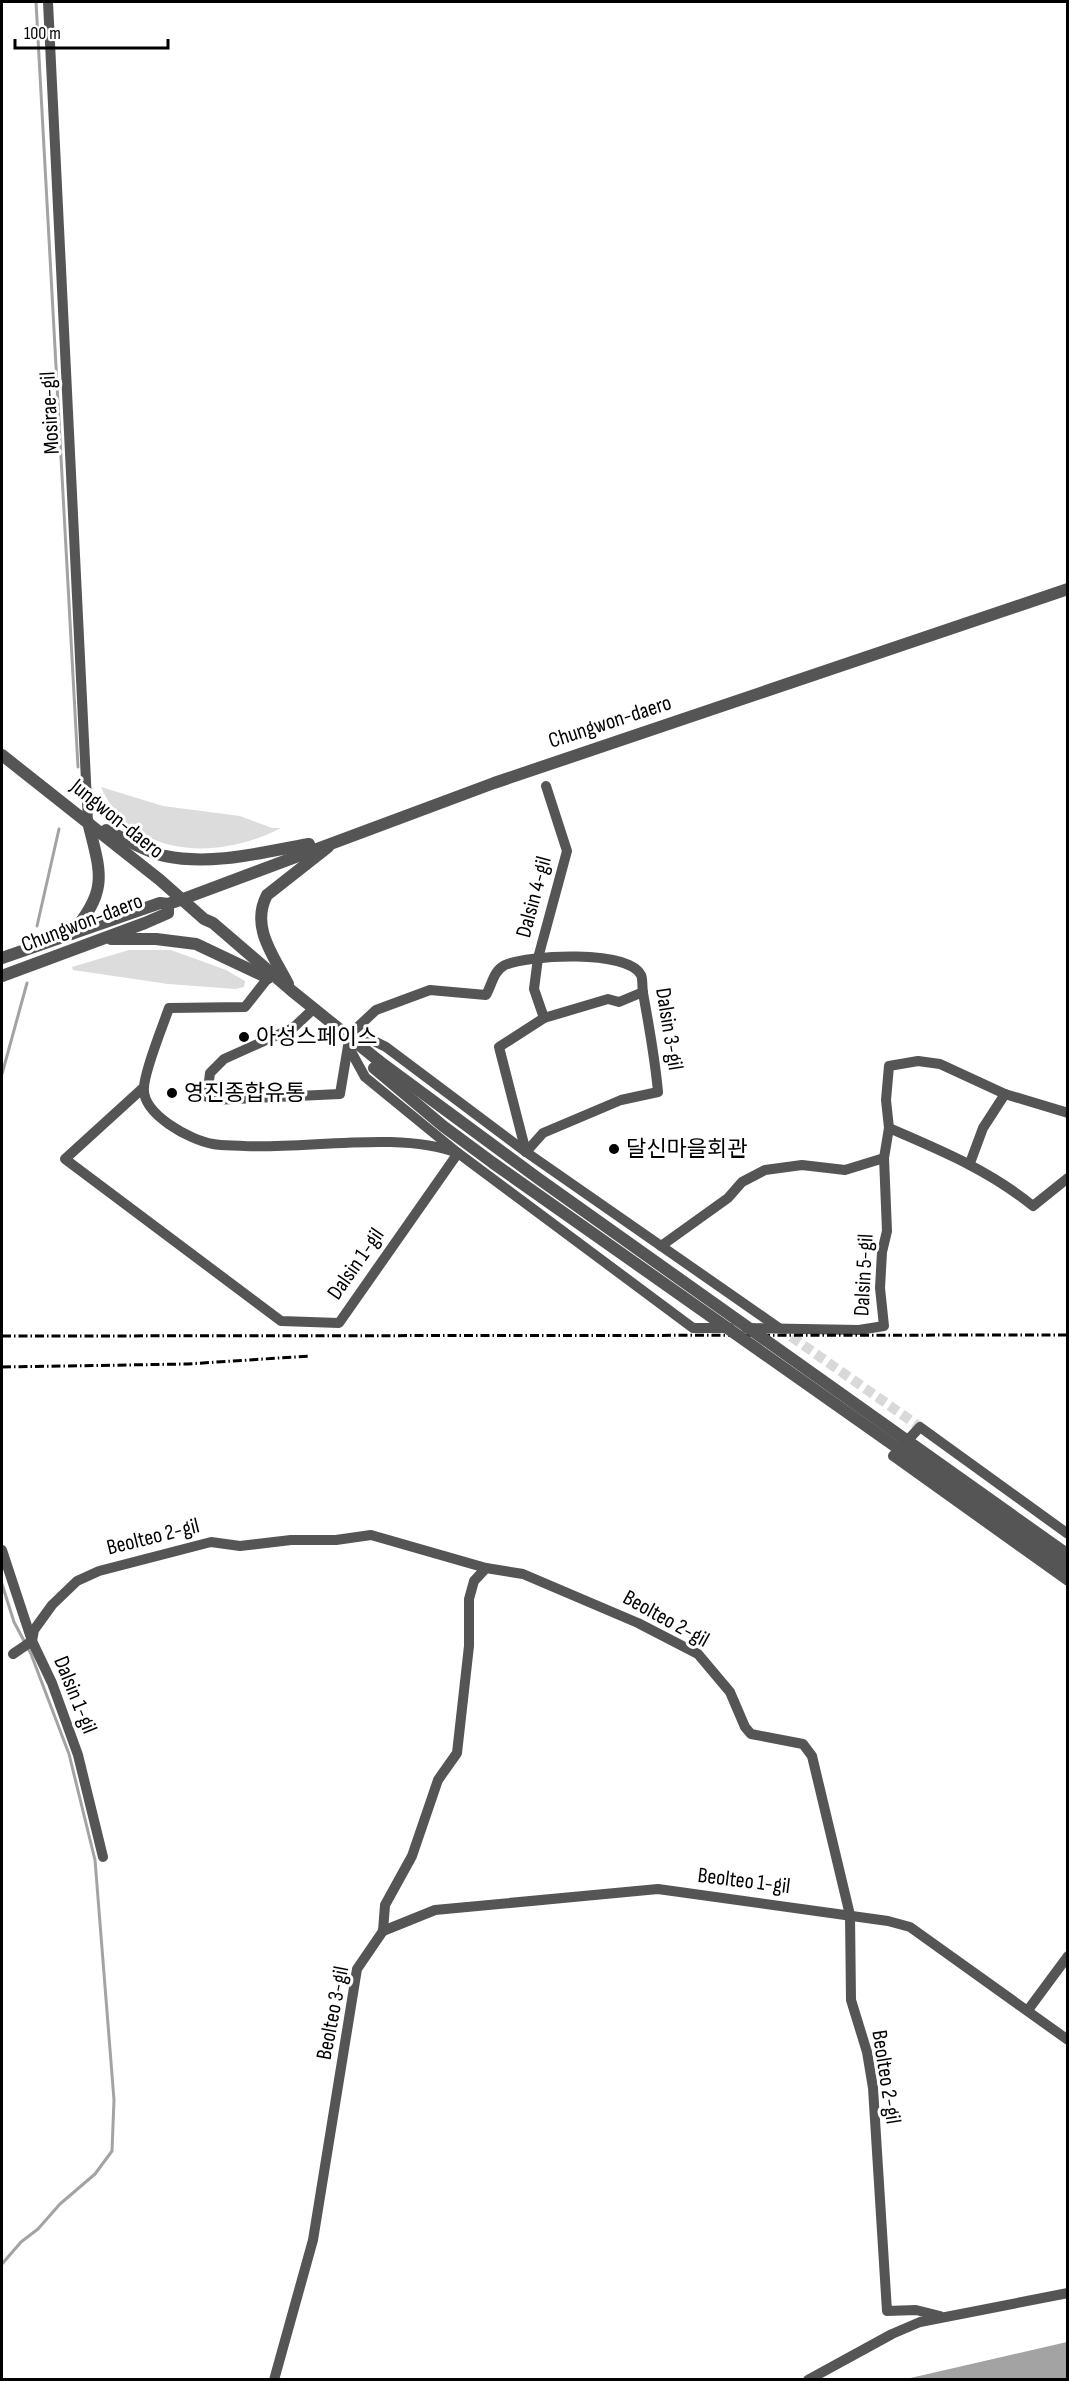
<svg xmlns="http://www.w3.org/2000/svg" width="1069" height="2381" font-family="'Sofia Sans Condensed','Noto Sans KR',sans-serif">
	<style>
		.green { fill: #dcdcdc }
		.water { fill: #a3a3a3 }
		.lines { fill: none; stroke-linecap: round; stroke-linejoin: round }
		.stream { stroke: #a3a3a3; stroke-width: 3 }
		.minor-tunnel { stroke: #d9d9d9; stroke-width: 10; stroke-dasharray: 10 5; stroke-linecap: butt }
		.minor { stroke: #555; stroke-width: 10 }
		.tertiary { stroke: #555; stroke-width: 12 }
		.rail { stroke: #000; stroke-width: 3; stroke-dasharray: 9 3 1.5 3; stroke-linecap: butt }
		.tertiary-bridge { stroke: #555; stroke-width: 12 }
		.poi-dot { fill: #000; stroke: #fff; stroke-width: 2 }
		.labels { text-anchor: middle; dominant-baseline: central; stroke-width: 6; stroke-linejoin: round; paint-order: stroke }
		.street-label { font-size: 22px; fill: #000; stroke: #fff }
		.poi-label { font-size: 22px; fill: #000; stroke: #fff; text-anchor: start }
	</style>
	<rect width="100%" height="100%" fill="#fff"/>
	<!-- green -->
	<g class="green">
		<path d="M101,787L163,806L240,816L272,828H281C220,860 133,860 101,787Z"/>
		<path d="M129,950H171L226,970L245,981L244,987L236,989L168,984L73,970L72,967Z"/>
	</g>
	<!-- water -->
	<path class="water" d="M1067,2342V2379H906Z"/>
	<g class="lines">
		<!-- stream -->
		<g class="stream">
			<path d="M36,2L78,767"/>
			<path d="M37,926L59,829"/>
			<path d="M2,1074L27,983"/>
			<path d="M2,1584L14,1622L31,1654L69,1754L95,1860L114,2100L112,2151L95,2174L60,2204L38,2229L21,2242L2,2264"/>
		</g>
		<!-- minor-tunnel -->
		<path class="minor-tunnel" d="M779,1328L920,1427"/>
		<!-- minor -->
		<g class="minor">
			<path d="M48,2L88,822"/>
			<path d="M309,1013L293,1028L224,1059L210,1073L207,1097L214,1100L340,1094L348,1046"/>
			<path d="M544,1018L534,989L538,958L567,851L546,786"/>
			<path d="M347,1037L376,1010L430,990L486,995C492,985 493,971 505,965C527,955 628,949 641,975C643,979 642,988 643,993C649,1026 655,1058 658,1092L621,1100L543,1133L526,1152"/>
			<path d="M348,1037L372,1040L386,1047L526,1152L779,1328"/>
			<path d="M348,1046L365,1077L458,1153L693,1328H730"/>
			<path d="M143,1088L65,1159L281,1321L339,1323L458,1153C399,1131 308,1149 245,1146C235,1145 223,1146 213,1144C190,1140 141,1114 144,1087C145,1069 162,1028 169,1008L245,1007L268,978"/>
			<path d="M889,1128L886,1100L889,1066L918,1061L940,1064L1005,1094L1068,1113"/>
			<path d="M526,1152L499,1047L544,1018L608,999L619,1002L643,992"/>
			<path d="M970,1163L983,1128L1005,1094"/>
			<path d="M661,1246L728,1198L742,1182L765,1170L802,1165L845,1170L884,1158L889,1128C940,1150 989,1170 1033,1206L1068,1178"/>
			<path d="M746,1328L859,1330L884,1326L880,1288L882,1252L887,1231L884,1158"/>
			<path d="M1068,1534L920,1427L893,1456L1068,1581"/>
			<path d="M2,1550L32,1641L52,1683L78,1755L103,1857"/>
			<path d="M13,1654L32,1641L34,1630L52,1605L77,1581L99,1571L211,1542L240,1546L291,1540H336L371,1535L486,1568L523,1574L638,1623L698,1654L730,1692L745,1727L751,1734L803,1744L812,1756L850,1915L851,2000L867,2052L873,2088L887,2311L916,2310L940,2316"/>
			<path d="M383,1931L435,1910L658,1889L888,1921L910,1927L1068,2040"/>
			<path d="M1028,2010L1068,1956"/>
			<path d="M274,2380L313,2240L357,1969L383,1931L385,1905L412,1856L438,1780L457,1753L469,1646V1599L474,1581L486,1568"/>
			<path d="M808,2380L892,2334L920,2322L1068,2293"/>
		</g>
		<!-- tertiary -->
		<g class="tertiary">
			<path d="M2,755L160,880L204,919L213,923L292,991L379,1061"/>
			<path d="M106,830C124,838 145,852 165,856C213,866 263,852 309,844"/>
			<path d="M71,934C109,890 101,874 88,822"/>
			<path d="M111,939H156L196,944L268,978"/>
			<path d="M2,958L160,903L168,904L183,899L494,783L1068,589"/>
			<path d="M2,976L145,923L168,913V904"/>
			<path d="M288,984C274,956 250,927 267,895L328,847"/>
		</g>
		<!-- rail -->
		<g class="rail">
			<path d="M2,1336L1068,1335"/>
			<path d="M2,1367L187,1364L310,1356"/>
		</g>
		<!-- tertiary-bridge -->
		<g class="tertiary-bridge">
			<path d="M379,1061L539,1179L1068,1555"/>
			<path d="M374,1068L443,1126L493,1163L1068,1568"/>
		</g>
	</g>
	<!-- markers -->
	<g class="poi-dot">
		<circle cx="244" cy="1037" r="6"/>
		<circle cx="172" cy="1093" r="6"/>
		<circle cx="614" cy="1149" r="6"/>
	</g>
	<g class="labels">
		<!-- street labels -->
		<g class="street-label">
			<text transform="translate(50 413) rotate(-93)">Mosirae-gil</text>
			<text transform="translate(610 722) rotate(-18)">Chungwon-daero</text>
			<text transform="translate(117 819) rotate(39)">Jungwon-daero</text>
			<text transform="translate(534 897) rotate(-75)">Dalsin 4-gil</text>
			<text transform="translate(82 923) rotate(-21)">Chungwon-daero</text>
			<text transform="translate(669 1029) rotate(81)">Dalsin 3-gil</text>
			<text transform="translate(356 1264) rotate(-55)">Dalsin 1-gil</text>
			<text transform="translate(864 1275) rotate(-87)">Dalsin 5-gil</text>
			<text transform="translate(153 1537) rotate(-14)">Beolteo 2-gil</text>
			<text transform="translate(666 1619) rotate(29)">Beolteo 2-gil</text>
			<text transform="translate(75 1695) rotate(68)">Dalsin 1-gil</text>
			<text transform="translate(744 1881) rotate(7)">Beolteo 1-gil</text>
			<text transform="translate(333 2013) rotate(-79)">Beolteo 3-gil</text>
			<text transform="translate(886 2077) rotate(81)">Beolteo 2-gil</text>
		</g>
		<!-- poi labels -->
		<g class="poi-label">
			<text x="256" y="1037">아성스페이스</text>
			<text x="184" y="1093">영진종합유통</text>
			<text x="626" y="1149">달신마을회관</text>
		</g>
	</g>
	<!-- border -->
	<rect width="1069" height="2381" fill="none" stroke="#000000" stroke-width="6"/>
	<!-- scale -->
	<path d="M15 39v9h153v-9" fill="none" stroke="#000000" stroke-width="3"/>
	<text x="24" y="39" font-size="18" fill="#000000" stroke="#ffffff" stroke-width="4.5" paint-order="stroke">100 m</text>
</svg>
